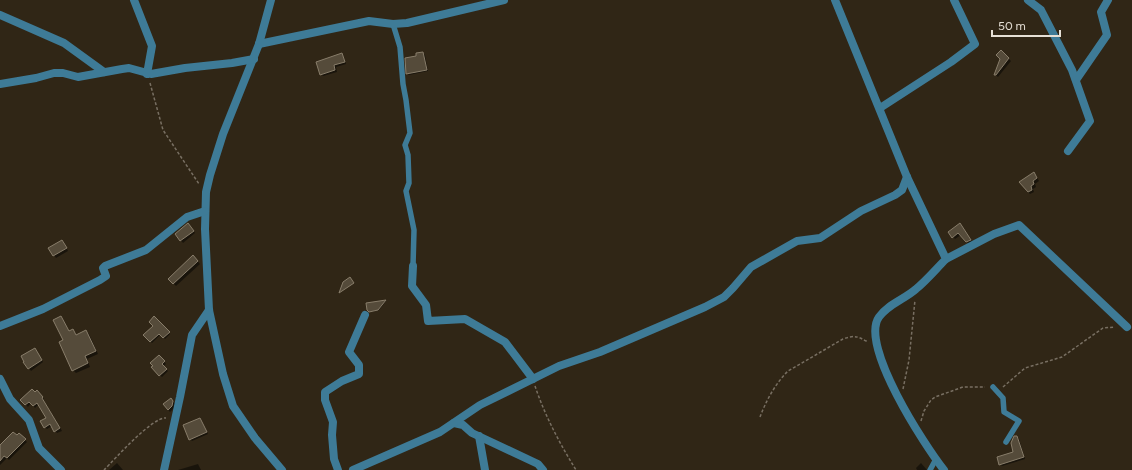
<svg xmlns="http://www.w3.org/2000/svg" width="1132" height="470" font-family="Figtree,sans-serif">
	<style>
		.shadow { fill: #0007 }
		.building { fill: #554b3a; stroke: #887d6a }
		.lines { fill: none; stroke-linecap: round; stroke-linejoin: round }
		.path { stroke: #786f62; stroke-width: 1.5; stroke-dasharray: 3 2; stroke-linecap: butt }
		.lane { stroke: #3e7b97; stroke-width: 5.5 }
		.street { stroke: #3e7b97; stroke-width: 8 }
	</style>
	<rect width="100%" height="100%" fill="#302616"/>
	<!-- shadow -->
	<g class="shadow">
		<path d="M1001,51L1011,61L998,77L995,74L1001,59Z"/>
		<path d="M423,53L425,55L428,71L409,75L407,73L417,57Z"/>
		<path d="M342,54L346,64L336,67L337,72L323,76L321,74Z"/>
		<path d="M1034,173L1039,181L1035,184L1036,187L1033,189L1034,192L1030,194L1028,192Z"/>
		<path d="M190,227L195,233L183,243L176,234Z"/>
		<path d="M962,227L972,242L969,244L961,235L955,239L949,232Z"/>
		<path d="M64,243L68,251L56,258L50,248Z"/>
		<path d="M193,256L200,264L176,286L169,279Z"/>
		<path d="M386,301L379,310L371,312L368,309L367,304Z"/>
		<path d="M61,317L70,332L73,330L77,335L86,331L89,334L98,354L87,359L90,367L76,373L73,370L65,341Z"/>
		<path d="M154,318L170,334L165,339L161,334L152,343L144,335L154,326Z"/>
		<path d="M37,351L43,362L31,371L25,363Z"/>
		<path d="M159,356L166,364L163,366L168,371L162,377L152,367Z"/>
		<path d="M37,391L44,399L43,400L62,431L57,433L52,426L47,429L45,427L47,418L39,404L35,408L31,403L28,407L22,400Z"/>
		<path d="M171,399L175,404L174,408L170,412L164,405Z"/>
		<path d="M200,419L208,434L192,441L190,439Z"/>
		<path d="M19,434L27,442L9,460L7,458L0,465V445Z"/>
		<path d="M1017,437L1019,439L1025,459L1002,466L1000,464L1015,452Z"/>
		<path d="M117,463L123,470H109Z"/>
		<path d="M921,463L927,470H917L916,468Z"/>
		<path d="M198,464L201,470H178Z"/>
	</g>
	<!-- building -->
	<g class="building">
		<path d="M1001,50L1009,58L996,75H994L1000,59L996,55Z"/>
		<path d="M423,52L427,70L406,74L405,58L416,56V53Z"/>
		<path d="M342,53L345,62L334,65L335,70L320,75L316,62Z"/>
		<path d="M1034,172L1037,178L1033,181L1034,184L1031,186L1032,190L1028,192L1019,182Z"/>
		<path d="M188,223L194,231L180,241L175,234Z"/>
		<path d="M960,223L971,240L966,242L958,233L952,238L948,232Z"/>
		<path d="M62,240L67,248L53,256L48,248Z"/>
		<path d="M193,255L198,261L173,284L168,279Z"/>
		<path d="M350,277L354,283L339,293L343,282Z"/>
		<path d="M386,300L378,310L369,312L367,310L366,303Z"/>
		<path d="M61,316L69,331L73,329L76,335L86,330L96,351L85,356L88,363L72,371L59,342L63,340L53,320Z"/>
		<path d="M154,316L170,332L163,338L159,334L150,342L143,335L153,326L149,322Z"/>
		<path d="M35,348L42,360L28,369L23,362H24L21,356Z"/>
		<path d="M159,355L165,361L162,364L167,369L159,376L151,367L153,366L150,363Z"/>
		<path d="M32,389L35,392L37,390L43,397L42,398L60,428L54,432L50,424L44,428L40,421L46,418L37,403L33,406L29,402L25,405L20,400Z"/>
		<path d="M171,398L173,401L172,406L168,410L163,404Z"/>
		<path d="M200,418L207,432L189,440L183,425Z"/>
		<path d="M13,432L17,435L19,433L26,439L7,458L4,456L0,461V445Z"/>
		<path d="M1014,436H1017L1024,457L999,465L997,457L1013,452L1011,443Z"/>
	</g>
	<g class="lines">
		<!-- path -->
		<g class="path">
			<path d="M150,83L163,130L199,184"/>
			<path d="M535,386C545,416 560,444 576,470"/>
			<path d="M1003,387L1025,368L1062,357L1103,328L1115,327"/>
			<path d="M903,389L909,360L915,300"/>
			<path d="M760,417C766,401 775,384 788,371L843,339C855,335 857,336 868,342"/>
			<path d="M921,421L924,411L931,400L935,397L963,387H985"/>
			<path d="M104,470C115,459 152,417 166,418"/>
		</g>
		<!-- lane -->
		<g class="lane">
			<path d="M393,24L400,47L403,84L406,100L410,133L405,145L408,155L409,183L406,191L414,230L413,266"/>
			<path d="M993,387L1003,398L1004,412L1019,421L1006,442"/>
			<path d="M930,470L936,459"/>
		</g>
		<!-- street -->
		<g class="street">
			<path d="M134,0L152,46L147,74"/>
			<path d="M271,0L259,44L223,134L210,175L206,192L205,229L209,310L223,374L233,406L255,438L282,470"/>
			<path d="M835,0L907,177L946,259C936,269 927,280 916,289C905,299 888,304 879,317C859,345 925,446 944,470"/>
			<path d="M1028,0L1041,10L1072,70L1090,121L1068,151"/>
			<path d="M0,15L64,43L104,72"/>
			<path d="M259,44L369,21L393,24L407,23L504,0"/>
			<path d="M1076,80L1107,35L1101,12L1108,0"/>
			<path d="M0,84L36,78L54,73H63L78,77L122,69L129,68L151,74L185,68L232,63L254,59"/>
			<path d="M880,108L951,62L975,44L954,0"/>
			<path d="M946,259L994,234L1019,225L1127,327"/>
			<path d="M413,266L412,286L426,305L428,321L465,319L505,342L533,379"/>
			<path d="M0,326L43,309L100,280L106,276L103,268L105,266L146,250L187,217L205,211"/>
			<path d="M0,379L10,399L29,420L39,448L61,470"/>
			<path d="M454,423L463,425L472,433L538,464L543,470"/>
			<path d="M479,436L485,470"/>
			<path d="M164,470L180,397L192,335L209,310"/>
			<path d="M338,470L334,459L332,435L333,422L325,400V392L342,381L359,374V365L349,352L365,315"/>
			<path d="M353,470L440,432L480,405L559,366L600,352L705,307L724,297L733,288L751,267L797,241L820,238L861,211L895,195L902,190L907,177"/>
		</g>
	</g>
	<!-- scale -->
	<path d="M992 30v6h68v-6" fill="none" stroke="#e6e0d6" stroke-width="2"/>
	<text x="998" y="30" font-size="12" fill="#e6e0d6" stroke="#302616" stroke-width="3" paint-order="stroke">50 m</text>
</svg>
